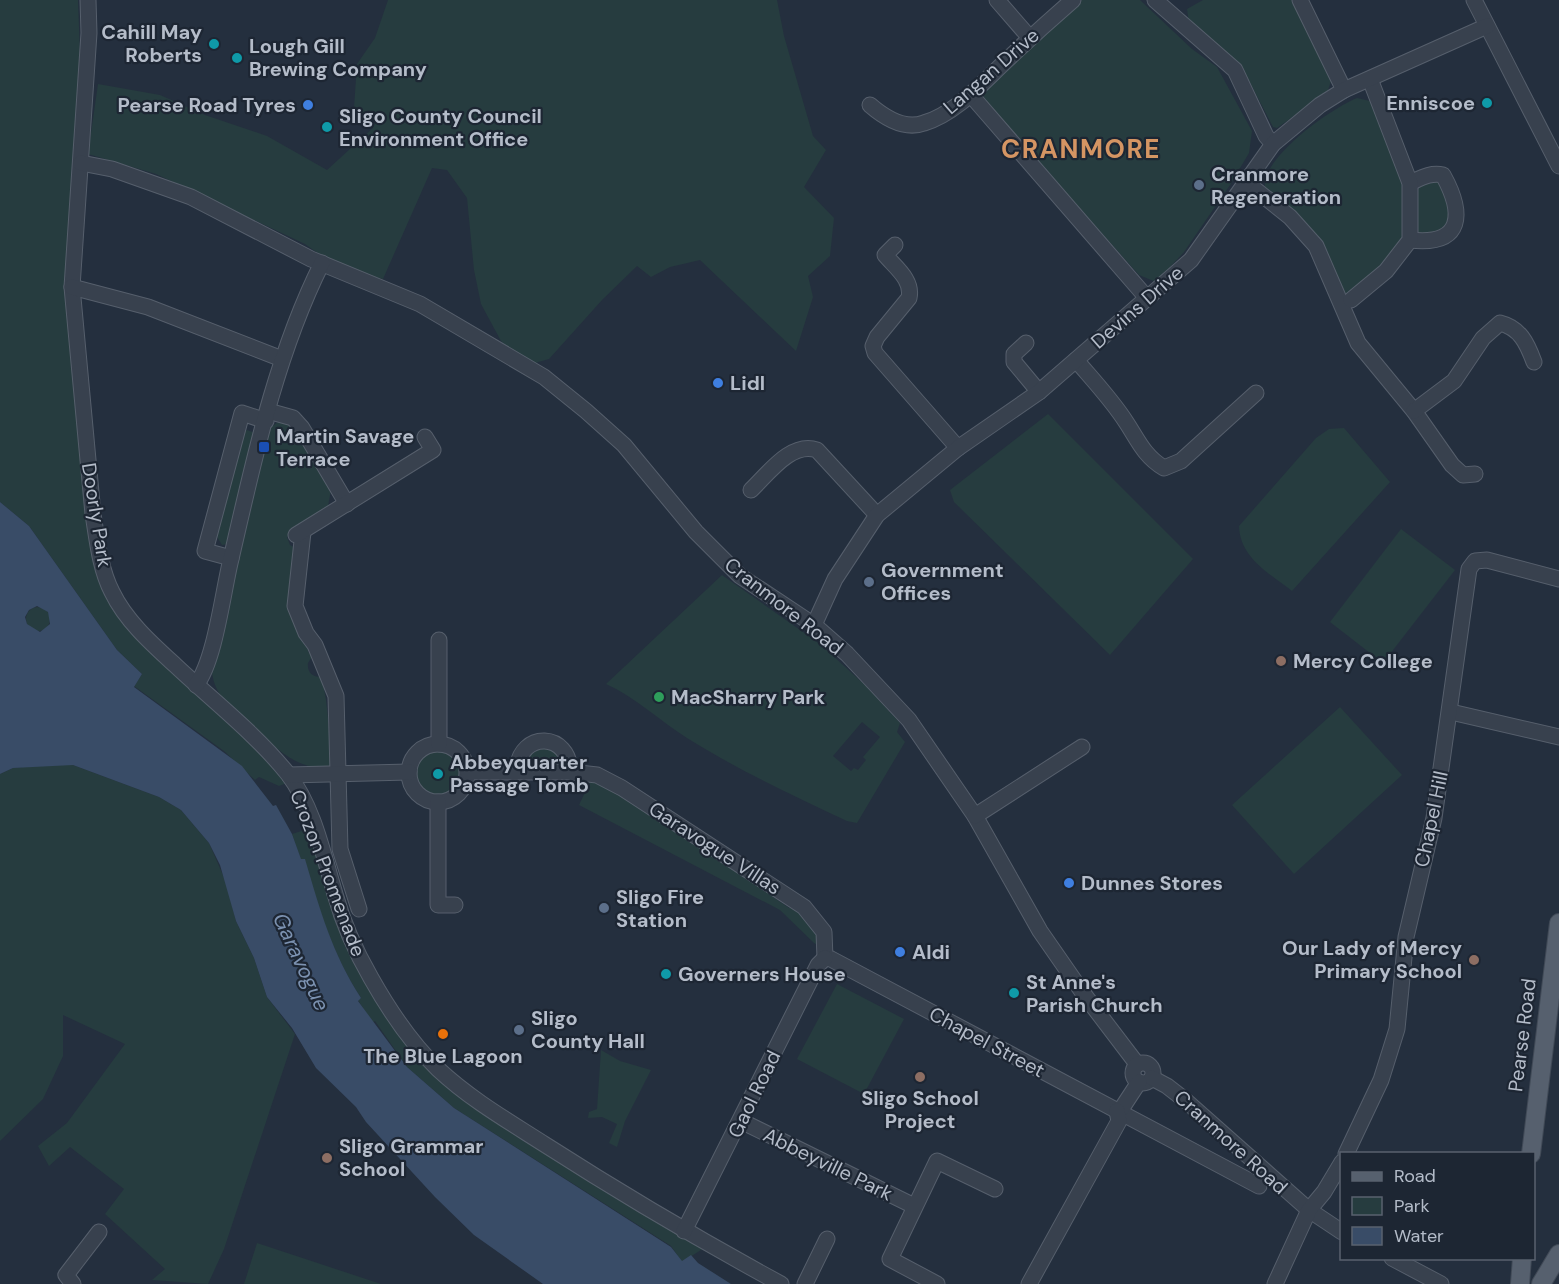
<svg xmlns="http://www.w3.org/2000/svg" width="1559" height="1284" font-family="'DM Sans',sans-serif">
	<style>
		.green { fill: #263c3f; fill-rule: evenodd }
		.water { fill: #394c67; fill-rule: evenodd }
		.lines { fill: none; stroke-linecap: round; stroke-linejoin: round }
		.minor-casing { stroke: #565f6c; stroke-width: 17 }
		.major-casing { stroke: #414a57; stroke-width: 20 }
		.minor { stroke: #38414e; stroke-width: 15 }
		.major { stroke: #56606e; stroke-width: 18 }
		.culture-dot { fill: #0f9aa8; stroke: #1d2633; stroke-width: 2 }
		.shop-dot { fill: #3f7fe0; stroke: #1d2633; stroke-width: 2 }
		.service-dot { fill: #5c6f8a; stroke: #1d2633; stroke-width: 2 }
		.transit-dot { fill: #1a4fb4; stroke: #1d2633; stroke-width: 2 }
		.education-dot { fill: #8d6e63; stroke: #1d2633; stroke-width: 2 }
		.leisure-dot { fill: #2e9e5b; stroke: #1d2633; stroke-width: 2 }
		.food-dot { fill: #e8710a; stroke: #1d2633; stroke-width: 2 }
		.labels { text-anchor: middle; dominant-baseline: central; stroke-width: 4.5; stroke-linejoin: round; paint-order: stroke }
		.poi-label { font-size: 20px; font-weight: bold; fill: #b4bcc9; stroke: #1d2633; text-anchor: start }
		.street-label { font-size: 20px; fill: #b4bcc9; stroke: #1d2633 }
		.water-label { font-size: 21px; font-style: italic; fill: #7c92b1; stroke: #1d2633 }
		.district-label { font-size: 26px; font-weight: bold; letter-spacing: 1.5px; fill: #d59563; stroke: #1d2633 }
	</style>
	<rect width="100%" height="100%" fill="#242f3e"/>
	<!-- green -->
	<g class="green">
		<path d="M0,0H78L80,54L70,229L95,561L156,656L265,757L287,783L279,786L259,777L255,780L224,751L134,686L142,674L117,650L29,526L0,502Z"/>
		<path d="M388,0H777L784,36L813,136L826,150L804,187L834,218L830,256L808,276L813,297L796,351L700,260L670,267L651,277L637,266L602,300L549,359L535,363L511,353L501,341L481,304L474,270L467,198L447,170L432,168L383,279C355,273 327,261 305,244L156,174L88,154L98,84L160,95L205,115L267,136L327,170L373,128L354,108L357,64L375,38Z"/>
		<path d="M1082,0H1140L1192,49L1217,67L1252,131L1249,153L1230,185L1184,252L1156,282L1139,275L989,107L982,93Z"/>
		<path d="M1203,0H1292L1329,74L1331,81L1327,93L1277,128L1273,127L1246,75L1234,59L1189,23L1187,9Z"/>
		<path d="M1357,98L1370,101L1374,106L1407,194L1403,243L1361,288H1353L1345,294L1327,252L1265,188C1261,157 1332,108 1357,98Z"/>
		<path d="M1440,181C1452,206 1462,231 1421,234L1415,231L1418,184Z"/>
		<path d="M1048,414L1193,559L1110,655L954,502L950,490Z"/>
		<path d="M279,421L290,422L331,490L328,506L287,537L290,545L299,550L290,602L310,644L308,652L313,655L308,663C307,672 312,677 321,677C330,706 327,735 334,764C301,777 273,745 251,725C241,716 229,707 221,696C214,686 212,676 211,665L269,429Z"/>
		<path d="M1344,428L1390,482L1292,591C1269,573 1240,558 1239,526L1316,438L1329,429Z"/>
		<path d="M247,430L255,433L228,544L222,545L217,537L243,432Z"/>
		<path d="M1401,529L1455,570L1383,663L1330,622Z"/>
		<path d="M722,575L820,644L866,686L900,723L897,732L905,742L857,823L847,821C792,795 738,770 687,738C660,721 635,697 606,684ZM862,722L880,737L863,757L866,760L858,770L854,768L851,771L833,756Z"/>
		<circle cx="38" cy="619" r="12"/>
		<path d="M1340,707L1402,775L1294,874L1232,805Z"/>
		<path d="M550,748L559,755L563,767L524,765L533,750Z"/>
		<circle cx="438" cy="773" r="24"/>
		<path d="M43,765H73L159,797L181,810L209,843L226,882L236,921L254,958L267,997L295,1034L224,1249L208,1284L152,1280L165,1269L105,1214L124,1189L70,1147L49,1166L38,1146L67,1123L125,1044L63,1015V1056L43,1099L0,1141V774L13,768Z"/>
		<path d="M591,780L598,781L774,891L773,897L789,908L795,906L816,930L821,947L814,943L780,910L579,805Z"/>
		<path d="M308,829L324,871L411,1049L703,1248L701,1250L682,1262L671,1246L454,1108L407,1067L375,1021L372,1023L358,1000L361,998C332,953 319,910 304,859L301,860L292,834Z"/>
		<path d="M837,984L904,1019L864,1094L797,1059Z"/>
		<path d="M601,1050L620,1061L651,1070L625,1121L617,1147L609,1143L617,1124L602,1117L588,1118L589,1112L597,1109Z"/>
		<path d="M257,1243L381,1284H244Z"/>
	</g>
	<!-- water -->
	<path class="water" d="M0,502L29,526L117,650L142,674L134,687L242,766L273,806L276,805L292,834L301,859H305C320,910 332,953 361,998L358,1001L407,1067L454,1108L671,1247L682,1261L691,1255L698,1263L731,1284H543L474,1235L435,1197L366,1122L356,1107L316,1068L292,1028L267,997L254,958L236,921L220,865L209,843L181,810L159,797L73,765L13,768L0,774ZM37,606L48,612L50,624L40,632L27,624L25,617L29,610Z"/>
	<g class="lines">
		<defs>
			<g id="minor">
				<path d="M88,0L89,33L72,287L93,514C97,539 100,569 112,592C126,621 152,644 175,665C212,700 256,734 288,774C314,808 323,854 335,894C343,923 356,952 371,978C389,1010 412,1044 438,1069C470,1099 508,1121 544,1144C622,1194 700,1240 781,1284"/>
				<path d="M997,0L1030,38"/>
				<path d="M1155,0L1235,70L1266,136L1273,144"/>
				<path d="M1300,0L1344,90"/>
				<path d="M1474,0L1559,166"/>
				<path d="M970,94L1147,298"/>
				<path d="M870,105C885,118 905,130 924,123C957,113 984,81 1008,59C1029,39 1051,19 1073,0"/>
				<path d="M81,163L112,169L191,197L311,259L420,304L544,377L586,411L624,445L696,532L740,576L814,625L847,654L909,720L975,816L1040,931L1083,993L1137,1064"/>
				<path d="M1247,183L1290,217L1316,246L1358,343L1414,411L1452,465L1463,475L1475,474"/>
				<path d="M1410,183C1421,178 1431,172 1443,175C1464,213 1464,246 1410,240"/>
				<path d="M895,245L885,255C896,268 913,280 909,298L877,337L873,346L875,353L958,448"/>
				<path d="M72,287L148,307L282,359"/>
				<path d="M1351,300L1386,271L1410,240V183L1370,79"/>
				<path d="M1026,343L1014,354V362L1039,392"/>
				<path d="M1076,360C1093,380 1112,400 1126,422C1138,440 1144,456 1164,468L1181,461L1256,393"/>
				<path d="M268,411L293,418L302,428L347,504"/>
				<path d="M1414,411L1454,381L1483,338L1500,323C1520,328 1527,343 1534,362"/>
				<path d="M751,490C768,474 791,441 817,450L877,515"/>
				<path d="M303,532L295,606L306,633L315,645L336,696L340,849L359,909"/>
				<path d="M296,535L433,450L425,437"/>
				<path d="M231,558L205,551L242,413L266,421"/>
				<path d="M814,625L835,579L877,515L958,448L1039,392L1191,260L1273,144L1320,105L1344,90L1487,26"/>
				<path d="M196,685C215,661 223,591 231,559C254,459 276,355 322,263"/>
				<path d="M1451,712L1559,737"/>
				<circle cx="438" cy="773" r="29"/>
				<path d="M439,744V640"/>
				<path d="M517,770C520,730 570,732 570,772"/>
				<path d="M468,772H570L597,775L622,788L804,907L824,932L825,958"/>
				<path d="M289,775L409,772"/>
				<path d="M438,802V905H455"/>
				<path d="M975,816L1082,747"/>
				<path d="M825,958L831,959L1259,1186"/>
				<circle cx="1143" cy="1073" r="10"/>
				<path d="M1152,1078L1167,1086L1185,1100L1309,1210L1342,1232"/>
				<path d="M1117,1111L1122,1108L1139,1082"/>
				<path d="M741,1121L914,1206"/>
				<path d="M1346,1154L1381,1080L1397,1029L1406,937L1434,818L1469,569L1475,561L1487,560L1559,579"/>
				<path d="M684,1231L818,965L825,958"/>
				<path d="M1392,1258L1441,1284"/>
				<path d="M73,1284L66,1275L99,1232"/>
				<path d="M805,1284L827,1239"/>
				<path d="M937,1284L890,1259L937,1161L995,1189"/>
				<path d="M1029,1284L1119,1121L1117,1111"/>
				<path d="M1275,1284L1309,1210L1324,1192L1342,1162"/>
			</g>
			<g id="major">
				<path d="M1531,1154L1559,923"/>
				<path d="M1520,1284L1522,1258"/>
				<path d="M1541,1284L1559,1254"/>
			</g>
		</defs>
		<!-- minor casing -->
		<use href="#minor" class="minor-casing"/>
		<!-- major casing -->
		<use href="#major" class="major-casing"/>
		<!-- minor -->
		<use href="#minor" class="minor"/>
		<!-- major -->
		<use href="#major" class="major"/>
	</g>
	<!-- markers -->
	<g class="culture-dot">
		<circle cx="214" cy="44" r="6"/>
		<circle cx="237" cy="58" r="6"/>
		<circle cx="1487" cy="103" r="6"/>
		<circle cx="327" cy="127" r="6"/>
		<circle cx="438" cy="774" r="6"/>
		<circle cx="666" cy="974" r="6"/>
		<circle cx="1014" cy="993" r="6"/>
	</g>
	<g class="shop-dot">
		<circle cx="308" cy="105" r="6"/>
		<circle cx="718" cy="383" r="6"/>
		<circle cx="1069" cy="883" r="6"/>
		<circle cx="900" cy="952" r="6"/>
	</g>
	<g class="service-dot">
		<circle cx="1199" cy="185" r="6"/>
		<circle cx="869" cy="582" r="6"/>
		<circle cx="604" cy="908" r="6"/>
		<circle cx="519" cy="1030" r="6"/>
	</g>
	<rect class="transit-dot" x="258" y="441" width="12" height="12" rx="3"/>
	<g class="education-dot">
		<circle cx="1281" cy="661" r="6"/>
		<circle cx="1474" cy="960" r="6"/>
		<circle cx="920" cy="1077" r="6"/>
		<circle cx="327" cy="1158" r="6"/>
	</g>
	<circle class="leisure-dot" cx="659" cy="697" r="6"/>
	<circle class="food-dot" cx="443" cy="1034" r="6"/>
	<g class="labels">
		<!-- poi labels -->
		<g class="poi-label">
			<text x="202" y="32" text-anchor="end">Cahill May<tspan x="202" dy="23">Roberts</tspan></text>
			<text x="249" y="46">Lough Gill<tspan x="249" dy="23">Brewing Company</tspan></text>
			<text x="1475" y="103" text-anchor="end">Enniscoe</text>
			<text x="296" y="105" text-anchor="end">Pearse Road Tyres</text>
			<text x="339" y="116">Sligo County Council<tspan x="339" dy="23">Environment Office</tspan></text>
			<text x="1211" y="174">Cranmore<tspan x="1211" dy="23">Regeneration</tspan></text>
			<text x="730" y="383">Lidl</text>
			<text x="276" y="436">Martin Savage<tspan x="276" dy="23">Terrace</tspan></text>
			<text x="881" y="570">Government<tspan x="881" dy="23">Offices</tspan></text>
			<text x="1293" y="661">Mercy College</text>
			<text x="671" y="697">MacSharry Park</text>
			<text x="450" y="762">Abbeyquarter<tspan x="450" dy="23">Passage Tomb</tspan></text>
			<text x="1081" y="883">Dunnes Stores</text>
			<text x="616" y="897">Sligo Fire<tspan x="616" dy="23">Station</tspan></text>
			<text x="1462" y="948" text-anchor="end">Our Lady of Mercy<tspan x="1462" dy="23">Primary School</tspan></text>
			<text x="912" y="952">Aldi</text>
			<text x="678" y="974">Governers House</text>
			<text x="1026" y="982">St Anne's<tspan x="1026" dy="23">Parish Church</tspan></text>
			<text x="531" y="1018">Sligo<tspan x="531" dy="23">County Hall</tspan></text>
			<text x="443" y="1056" text-anchor="middle">The Blue Lagoon</text>
			<text x="920" y="1098" text-anchor="middle">Sligo School<tspan x="920" dy="23">Project</tspan></text>
			<text x="339" y="1146">Sligo Grammar<tspan x="339" dy="23">School</tspan></text>
		</g>
		<!-- street labels -->
		<g class="street-label">
			<text transform="translate(991 71) rotate(-41)">Langan Drive</text>
			<text transform="translate(1137 307) rotate(-41)">Devins Drive</text>
			<text transform="translate(97 515) rotate(81)">Doorly Park</text>
			<text transform="translate(784 606) rotate(38)">Cranmore Road</text>
			<text transform="translate(1431 819) rotate(-78)">Chapel Hill</text>
			<text transform="translate(715 848) rotate(33)">Garavogue Villas</text>
			<text transform="translate(328 873) rotate(69)">Crozon Promenade</text>
			<text transform="translate(1522 1035) rotate(-83)">Pearse Road</text>
			<text transform="translate(987 1042) rotate(28)">Chapel Street</text>
			<text transform="translate(754 1094) rotate(-64)">Gaol Road</text>
			<text transform="translate(1231 1142) rotate(42)">Cranmore Road</text>
			<text transform="translate(828 1164) rotate(26)">Abbeyville Park</text>
		</g>
		<!-- water labels -->
		<g class="water-label">
			<text transform="translate(301 962) rotate(65)">Garavogue</text>
		</g>
		<!-- district labels -->
		<g class="district-label">
			<text x="1081" y="149">CRANMORE</text>
		</g>
	</g>
	<!-- legend -->
	<rect x="1340" y="1152" width="195" height="108" fill="#1d2633" stroke="#59626f" stroke-width="1.5"/>
	<rect x="1352" y="1172" width="30" height="9" fill="#56606e" stroke="#59626f" stroke-width="1.5"/>
	<text x="1394" y="1182" font-size="18" fill="#b4bcc9">Road</text>
	<rect x="1352" y="1197" width="30" height="18" fill="#263c3f" stroke="#59626f" stroke-width="1.5"/>
	<text x="1394" y="1212" font-size="18" fill="#b4bcc9">Park</text>
	<rect x="1352" y="1227" width="30" height="18" fill="#394c67" stroke="#59626f" stroke-width="1.5"/>
	<text x="1394" y="1242" font-size="18" fill="#b4bcc9">Water</text>
</svg>
